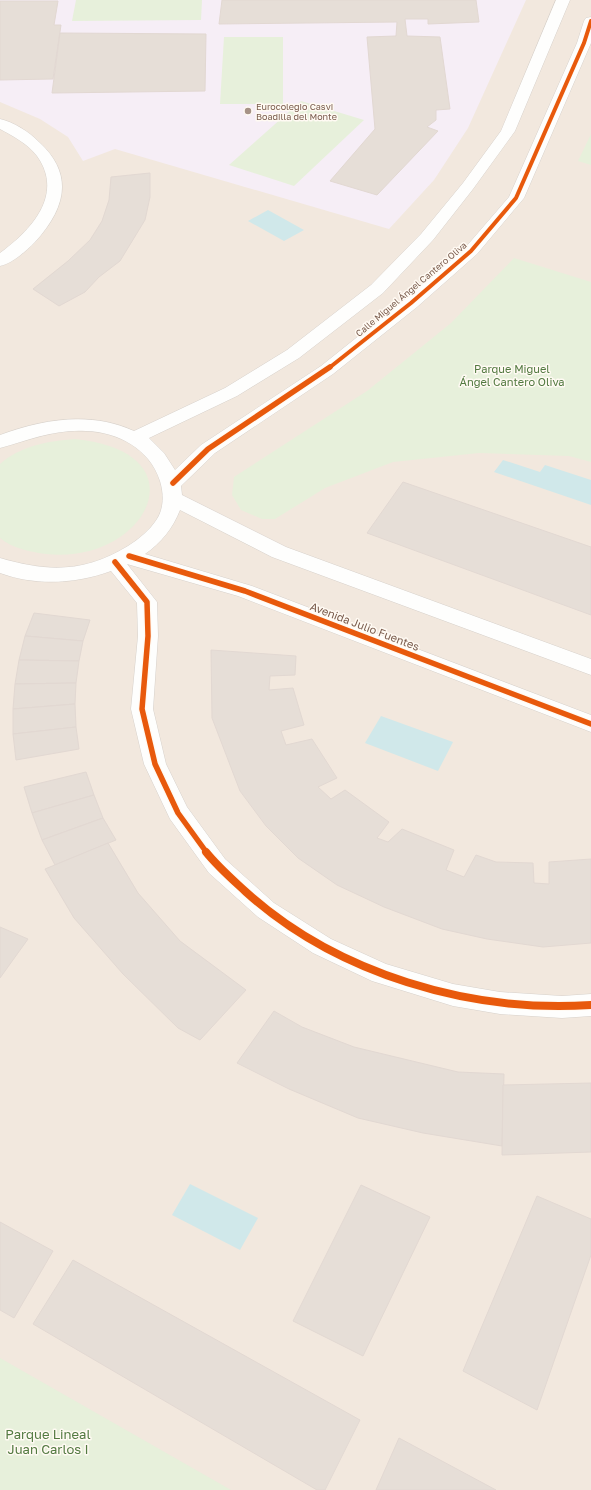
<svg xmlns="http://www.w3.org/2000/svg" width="591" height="1490" font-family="'Golos Text',sans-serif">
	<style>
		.residential { fill: #f2e8de }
		.education { fill: #f6eef6 }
		.green { fill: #e7f0db }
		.water { fill: #d0e8ea }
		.building { fill: #e6ded7; stroke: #e2d8d2 }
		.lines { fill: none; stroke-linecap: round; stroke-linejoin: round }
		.minor-casing { stroke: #d7d1cb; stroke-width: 1 }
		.minor { fill: #fefefd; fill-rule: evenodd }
		.cycleway-far2-casing { stroke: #fffaf3; stroke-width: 5.5 }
		.cycleway-far1-casing { stroke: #fffaf3; stroke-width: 8 }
		.cycleway-casing { stroke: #fffaf3; stroke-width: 10 }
		.cycleway-far2 { stroke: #e8590c; stroke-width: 4 }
		.cycleway-far1 { stroke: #e8590c; stroke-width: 5.5 }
		.cycleway { stroke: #e8590c; stroke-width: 8 }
		.poi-dot { fill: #a69286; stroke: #fffaf3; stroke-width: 1.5 }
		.labels { text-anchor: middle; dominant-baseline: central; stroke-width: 3; stroke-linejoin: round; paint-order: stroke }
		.far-poi-label { font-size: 9px; fill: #7a5c4d; stroke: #fffaf3; text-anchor: start }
		.far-street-label { font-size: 9px; fill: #7a5c4d; stroke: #fffaf3 }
		.park-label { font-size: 11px; fill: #537a41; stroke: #fffaf3 }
		.street-label { font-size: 11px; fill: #7a5c4d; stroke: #fffaf3 }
		.near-park-label { font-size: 13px; fill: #537a41; stroke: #fffaf3 }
	</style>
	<rect width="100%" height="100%" fill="#f9f5f0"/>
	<!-- residential -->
	<rect class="residential" x="0" y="0" width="591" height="1490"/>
	<!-- education -->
	<path class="education" d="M0,0H526L468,128L434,180L389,229L115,149L83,161L68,137L40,119L0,102Z"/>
	<!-- green -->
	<g class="green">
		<path d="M76,0H202L201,20L72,21Z"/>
		<path d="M224,37H283V104H220Z"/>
		<path d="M301,101L364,120L294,186L229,165Z"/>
		<path d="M591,134V165L578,161Z"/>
		<path d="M514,258L591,282V462L569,456L479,453L393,462L325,488L275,519H262L241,510L232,495L234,477L367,391L451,323Z"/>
		<path d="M75,439C205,452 146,565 46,554C30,552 12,548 0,538V464C20,446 48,441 75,439Z"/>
		<path d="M0,1358L231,1490H0Z"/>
	</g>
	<!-- water -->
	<g class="water">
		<path d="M268,210L304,230L284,241L248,221Z"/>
		<path d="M503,460L540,472L545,465L591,480V505L494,472Z"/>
		<path d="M381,716L453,742L438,771L365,743Z"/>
		<path d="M190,1184L258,1218L240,1250L172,1215Z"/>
	</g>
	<!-- building -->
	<g class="building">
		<path d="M222,0H476L479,22L428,24V19H405L407,36L440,37L450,109L436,110V120L427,127L438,131L377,195L330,181L375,129L367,37L396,36L397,22L219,24Z"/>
		<path d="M0,1H58L54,25H61L53,79L0,80Z"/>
		<path d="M60,33L206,34L205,91L52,93Z"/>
		<path d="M150,173V197L145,220L120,261L99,277L85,292L59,306L33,289L68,261L90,240L102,221L109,200L111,177Z"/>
		<path d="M403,482L591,547V615L367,533Z"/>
		<path d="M34,613L90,620L83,641L25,636Z"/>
		<path d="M25,636L83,641L79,661L19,660Z"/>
		<path d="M211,650L296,656L295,675L270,676L269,690L293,688L304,725L281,731L286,745L312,739L337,778L318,787L331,799L345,790L389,822L377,838L388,842L402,829L454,850L446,870L464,877L476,855L496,862L533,863L534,883L549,884V862L591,859V943L543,947L487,939L442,929L384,907L337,885L298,858L266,826L240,791L212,718Z"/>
		<path d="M19,660L79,661L76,683L15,684Z"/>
		<path d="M76,683L75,704L13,709L15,684Z"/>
		<path d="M75,704L76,727L13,734V709Z"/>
		<path d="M76,727L79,749L16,760L13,734Z"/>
		<path d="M86,772L94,795L32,813L24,787Z"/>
		<path d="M94,795L103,818L42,840L32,813Z"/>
		<path d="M103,818L116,840L55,865L42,840Z"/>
		<path d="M108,843L138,893L180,941L246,990L200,1040L178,1028L123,974L74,918L45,869Z"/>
		<path d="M0,927L28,939L0,978Z"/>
		<path d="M274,1011L302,1027L354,1047L458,1072L504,1074L502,1146L423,1133L358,1118L289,1089L237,1063Z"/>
		<path d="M591,1083V1152L502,1155L503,1085Z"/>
		<path d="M361,1185L430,1217L363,1356L293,1321Z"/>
		<path d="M537,1196L591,1219V1255L537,1410L463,1371Z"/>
		<path d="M0,1222L53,1251L14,1318L0,1310Z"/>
		<path d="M73,1260L360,1420L325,1490H317L33,1324Z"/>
		<path d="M399,1438L496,1490H376Z"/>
	</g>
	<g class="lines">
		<defs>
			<g id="minor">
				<path d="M556,0H570L515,131L473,189L433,240L383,293L299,358L237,396L149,438L164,453L175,470L201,445L321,366L405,299L465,248L509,197L577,43L584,21L586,18L591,17V43L524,198L477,254L417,307L333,374L215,453L181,486L182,495L286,547L591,659V675L272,557L180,510C173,528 161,543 145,554L252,586L591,715V732L238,596L127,564L157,602L158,636L153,709L166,764L187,807L225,859L274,903L331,939L386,964L453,984L500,992L562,996L591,994V1016L562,1018L500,1014L453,1006L372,981L313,953L258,917L209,873L170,819L144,764L131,709L138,636L137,603L111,571C75,584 36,586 0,573V558C48,572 84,573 128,546C139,539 150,530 157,519C164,508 164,494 160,481C150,449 118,432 86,431C55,429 29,440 0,448V435C43,419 91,411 134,431L225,388L287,350L371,285L421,234L463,183L501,131Z"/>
				<path d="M0,119C14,122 29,132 39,142C75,175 65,209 35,242C26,251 13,263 0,266V253C30,231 65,195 37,156C28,144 13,136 0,129Z"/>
			</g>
		</defs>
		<!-- minor casing -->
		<use href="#minor" class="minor-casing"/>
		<!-- minor -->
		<use href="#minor" class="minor"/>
		<defs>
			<path id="cycleway-far2" d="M329,368L411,303L471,251L516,198L584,43L591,21"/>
			<g id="cycleway-far1">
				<path d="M173,483L208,449L330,367"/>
				<path d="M129,556L245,591L591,724"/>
				<path d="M115,562L147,602L148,636L142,709L155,764L178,813L207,853"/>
			</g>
			<path id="cycleway" d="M206,852C218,867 232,879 246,892C337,974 470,1013 591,1005"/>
		</defs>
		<!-- cycleway-far2 casing -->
		<use href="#cycleway-far2" class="cycleway-far2-casing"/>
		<!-- cycleway-far1 casing -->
		<use href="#cycleway-far1" class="cycleway-far1-casing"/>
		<!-- cycleway casing -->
		<use href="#cycleway" class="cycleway-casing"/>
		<!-- cycleway-far2 -->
		<use href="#cycleway-far2" class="cycleway-far2"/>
		<!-- cycleway-far1 -->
		<use href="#cycleway-far1" class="cycleway-far1"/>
		<!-- cycleway -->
		<use href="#cycleway" class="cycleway"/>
	</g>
	<!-- markers -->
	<circle class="poi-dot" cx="248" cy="111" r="4"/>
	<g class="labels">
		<!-- far-poi labels -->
		<g class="far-poi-label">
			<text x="256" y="106">Eurocolegio Casvi<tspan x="256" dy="10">Boadilla del Monte</tspan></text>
		</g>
		<!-- far-street labels -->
		<g class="far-street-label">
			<text transform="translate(411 289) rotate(-40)">Calle Miguel Ángel Cantero Oliva</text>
		</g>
		<!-- park labels -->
		<g class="park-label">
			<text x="512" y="368">Parque Miguel<tspan x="512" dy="13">Ángel Cantero Oliva</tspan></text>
		</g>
		<!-- street labels -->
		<g class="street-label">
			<text transform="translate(365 626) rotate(21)">Avenida Julio Fuentes</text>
		</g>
		<!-- near-park labels -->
		<g class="near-park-label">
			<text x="48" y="1434">Parque Lineal<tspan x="48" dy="15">Juan Carlos I</tspan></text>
		</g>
	</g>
</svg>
